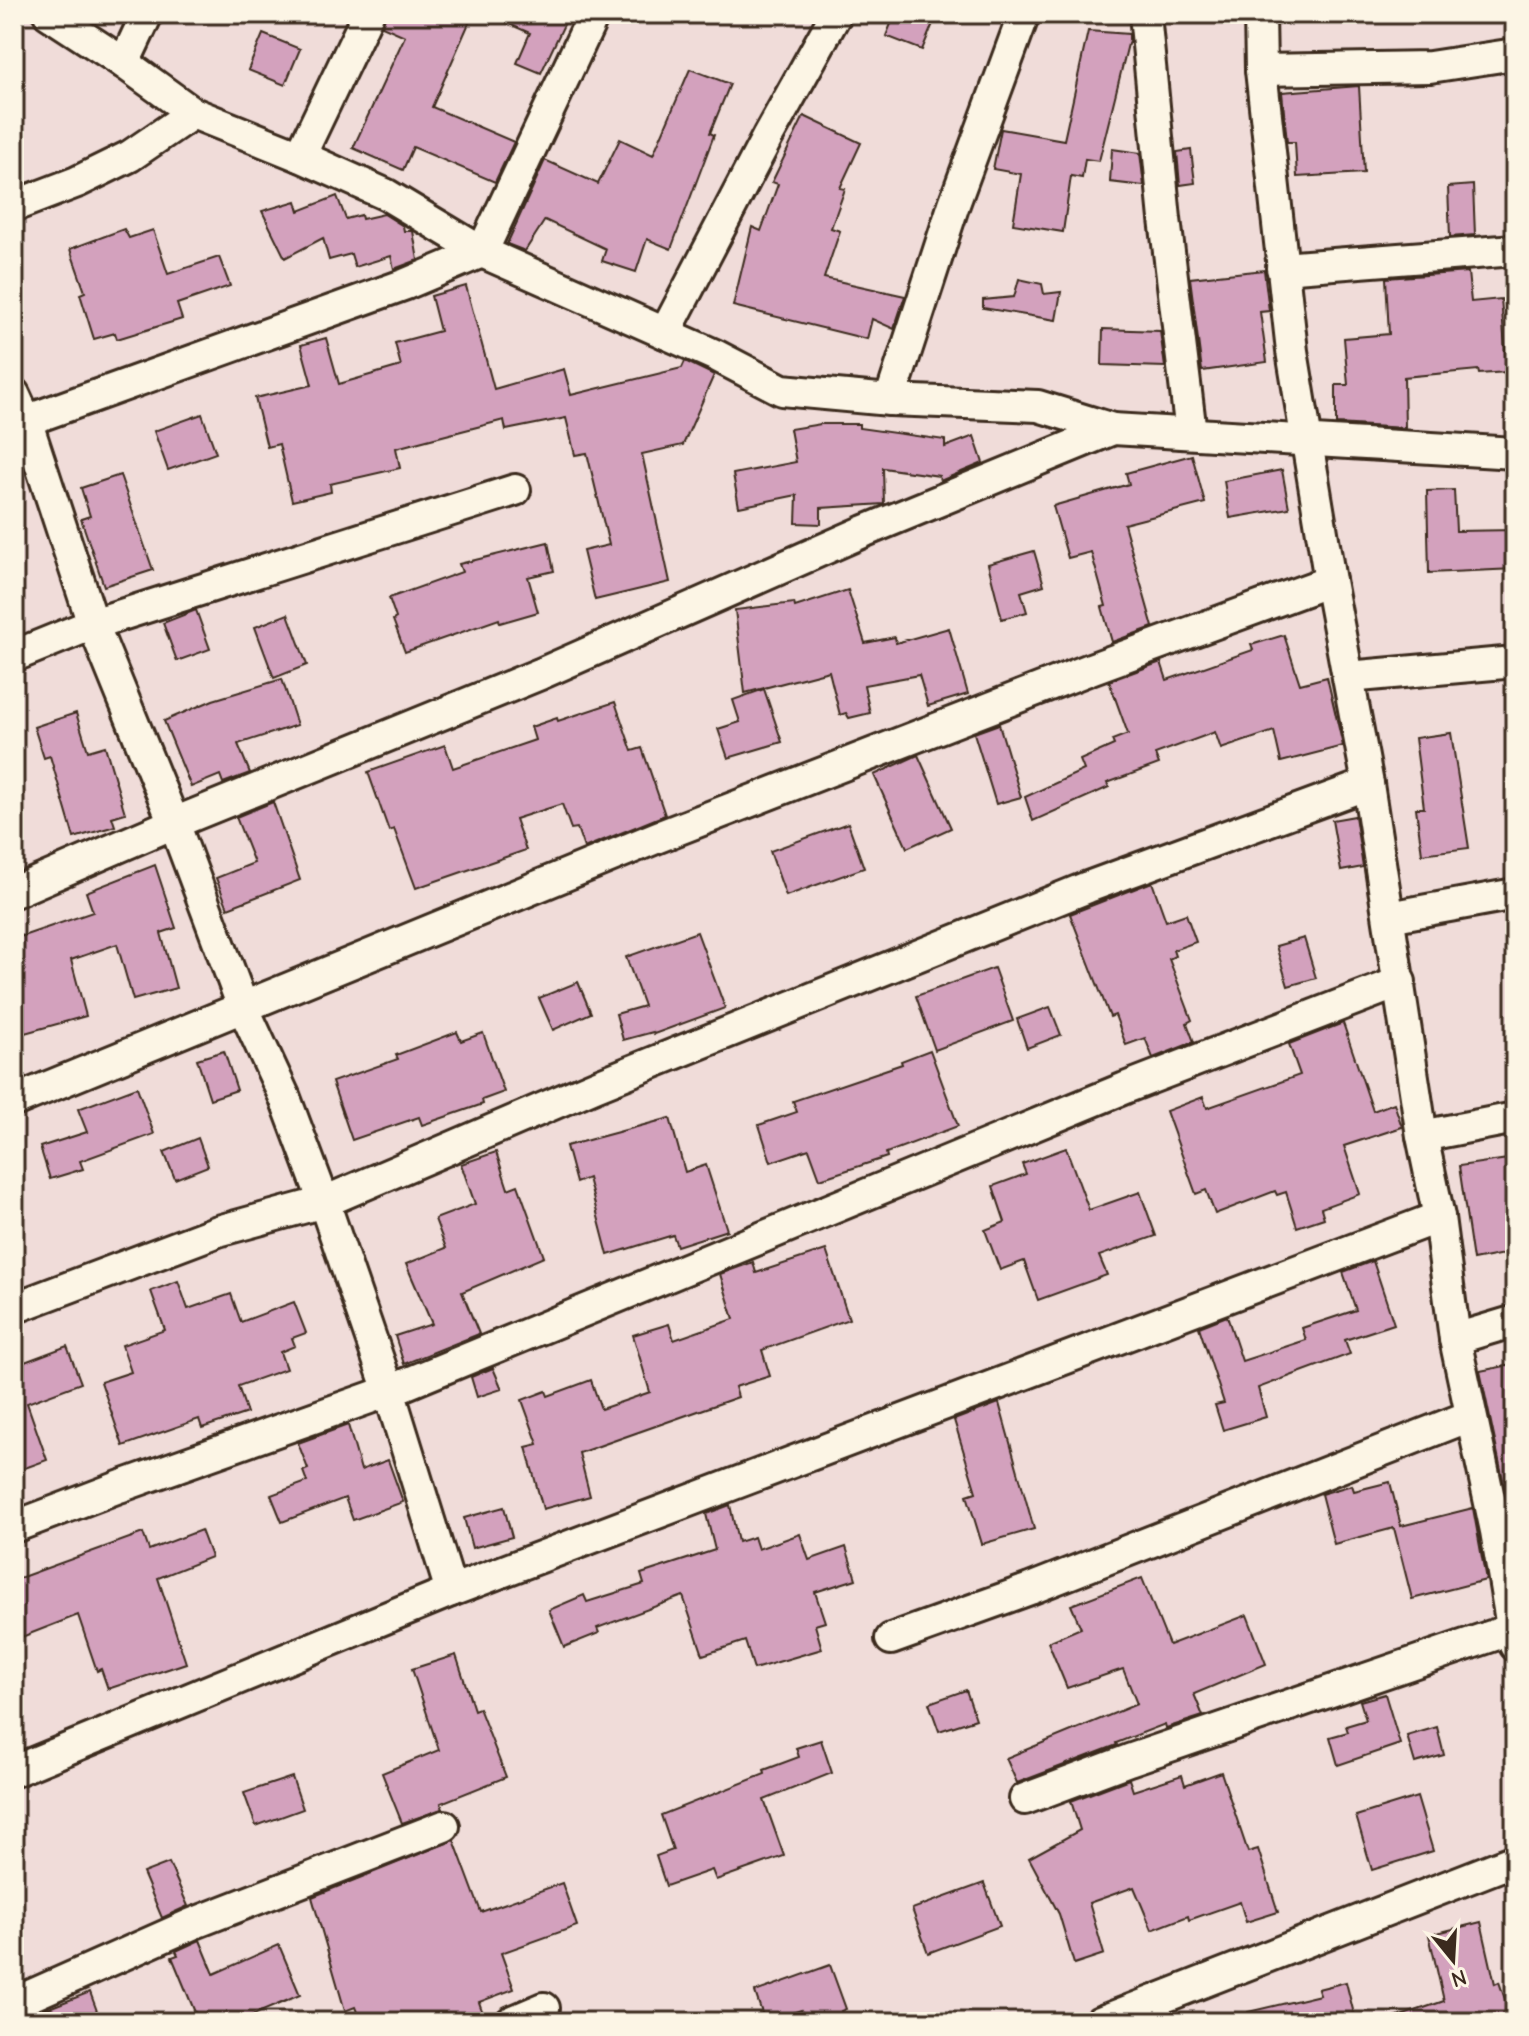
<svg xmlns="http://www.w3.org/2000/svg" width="1529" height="2036" font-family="'Comic Neue',sans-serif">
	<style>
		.building { fill: #d3a1bd; stroke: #3b2a1e; stroke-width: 2 }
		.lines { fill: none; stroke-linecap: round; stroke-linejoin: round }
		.street-casing { stroke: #3b2a1e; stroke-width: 36 }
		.street { stroke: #fcf5e5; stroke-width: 30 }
	</style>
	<rect width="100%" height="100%" fill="#f0dcd9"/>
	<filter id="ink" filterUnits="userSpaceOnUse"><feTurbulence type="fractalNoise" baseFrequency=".0125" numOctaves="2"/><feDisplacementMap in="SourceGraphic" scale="16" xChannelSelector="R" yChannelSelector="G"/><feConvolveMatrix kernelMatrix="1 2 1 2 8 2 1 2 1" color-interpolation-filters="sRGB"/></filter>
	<g filter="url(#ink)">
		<!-- building -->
		<g class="building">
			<path d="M386,14H473L432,107L514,142L495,182L413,147L403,170L353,148L405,36L382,26Z"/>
			<path d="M486,14H569L541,73L517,63L530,33Z"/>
			<path d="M895,14H937L922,50L886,36Z"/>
			<path d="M1088,31L1129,34V40L1099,161L1085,159L1082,178L1071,176L1063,232L1013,224L1021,174L993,169L1001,129L1064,140Z"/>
			<path d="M263,34L300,49L285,85L248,70Z"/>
			<path d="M690,69L730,84L710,133L714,135L671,249L647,239L636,272L602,261L606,249L545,220L525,251L507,244L545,160L598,184L620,139L653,155Z"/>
			<path d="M1359,86L1364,173L1297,177L1295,142H1287L1282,92Z"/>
			<path d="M804,116L861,143L840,188L845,189L831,228L840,231L824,278L905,296L894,329L872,319L867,339L733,306L752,227L761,231L778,184L772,182Z"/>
			<path d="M1112,149L1140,153L1144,186L1110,182Z"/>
			<path d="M1191,150L1195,183L1180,185L1177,152Z"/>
			<path d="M1473,185L1475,235L1450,237L1448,187Z"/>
			<path d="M337,196L346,219L361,215L362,219L384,214L403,226L404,231H413L418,260L394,269L391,256L355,267L351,254L329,260L323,238L285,258L262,211L296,201L299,211Z"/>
			<path d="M124,229L129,238L153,230L168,274L219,257L230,286L177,304L182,319L117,339L115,333L94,339L80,294L85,292L70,249Z"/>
			<path d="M1264,270L1269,311L1260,312L1267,362L1202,371L1190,278Z"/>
			<path d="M1468,272L1471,302L1501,299L1507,372L1479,374L1478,370L1404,377L1405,428L1336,424V385H1348L1344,338L1389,334L1386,278Z"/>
			<path d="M1019,279L1042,284L1044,294L1061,292L1056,320L983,308V300L1014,297Z"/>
			<path d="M466,286L494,389L564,369L571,395L682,368L685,361L714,375L683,445L642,454L670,582L595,600L583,551L609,545L587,453L575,455L566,418L506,430L504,420L396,448L400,468L330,484L331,492L292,501L279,444L267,447L255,398L312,385L301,345L326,338L339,384L401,366L395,343L440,331L431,296Z"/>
			<path d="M1103,329L1160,331L1165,367L1102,365Z"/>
			<path d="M202,414L216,453L168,470L154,431Z"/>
			<path d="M821,424H859V428L945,440V447L974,436L983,463L940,481L939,476L883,468L884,504L821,508V524L796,523L797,495L739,507L733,474L796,462L790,429Z"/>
			<path d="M1192,455L1205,503L1124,524L1153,627L1112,642L1102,607L1106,606L1091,552L1068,558L1053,506L1129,484L1126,473Z"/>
			<path d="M1282,470L1289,508L1230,518L1224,481Z"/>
			<path d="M120,475L153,570L104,586L81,519L90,516L81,488Z"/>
			<path d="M1454,490L1456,531L1515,530V569L1429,573L1427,491Z"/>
			<path d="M548,542L554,571L528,577L538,612L500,623L499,619L405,652L393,620L396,618L389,598L462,572L459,564Z"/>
			<path d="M1034,551L1044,585L1021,592L1027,612L1002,619L988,564Z"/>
			<path d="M848,590L865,643L895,637L896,643L949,628L968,694L928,706L919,675L864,685L870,713L849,718L846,713L840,715L829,671L745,693L735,610L794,603L795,607Z"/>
			<path d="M196,610L210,649L177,661L163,623Z"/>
			<path d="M288,614L307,665L274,678L255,627Z"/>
			<path d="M1284,635L1300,684L1327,677L1343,746L1281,762L1274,731L1221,749L1215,732L1155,754L1159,764L1107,783L1109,787L1033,821L1025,797L1084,770L1080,760L1114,745L1112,740L1128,734L1109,681L1161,662L1167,680L1253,650L1251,645Z"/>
			<path d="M282,679L297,725L238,744L250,773L223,783L220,775L191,787L164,721L213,700Z"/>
			<path d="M764,689L782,742L728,758L718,729L740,722L733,700Z"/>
			<path d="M615,702L632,751L642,748L665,815L584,848L577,828L571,829L562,804L515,819L526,850L416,888L394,829L389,831L368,772L445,745L453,768L535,740L531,727L557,718L558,721Z"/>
			<path d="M76,713L88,751L105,746L125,813L112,817L115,826L74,838L50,756L44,758L34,727Z"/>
			<path d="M999,724L1021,797L996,804L974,733Z"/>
			<path d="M1451,733L1469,848L1422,854L1416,808H1424L1415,738Z"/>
			<path d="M918,755L951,828L907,848L874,775Z"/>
			<path d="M273,802L300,880L228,908L216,878L254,863L236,817Z"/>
			<path d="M1355,816L1363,867L1341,871L1332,820Z"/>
			<path d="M848,823L864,868L786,896L770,851Z"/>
			<path d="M155,865L176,928L161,933L176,988L133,1000L117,944L71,960L86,1016L14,1036V939L93,912L86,892Z"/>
			<path d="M1152,882L1166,921L1186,914L1196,942L1173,950L1175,956L1169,959L1192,1020L1187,1023L1194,1042L1153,1058L1145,1038L1126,1045L1115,1015L1110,1017L1070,914Z"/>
			<path d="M697,932L725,1008L654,1034L653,1032L623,1040L616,1014L644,1006L626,957Z"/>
			<path d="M1304,938L1316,978L1288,986L1276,946Z"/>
			<path d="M994,968L1013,1021L935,1050L916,996Z"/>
			<path d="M578,982L591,1013L553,1030L539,998Z"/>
			<path d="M1050,1007L1061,1035L1027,1048L1017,1019Z"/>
			<path d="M1343,1023L1373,1111L1394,1103L1402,1127L1344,1146L1360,1194L1321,1208L1324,1218L1297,1227L1286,1192L1277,1195L1275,1191L1215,1214L1206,1190L1196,1194L1166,1111L1203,1097L1207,1108L1300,1075L1289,1044Z"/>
			<path d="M457,1032L461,1041L483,1033L504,1092L482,1100L483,1104L422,1125L419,1117L352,1140L332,1082L398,1059L396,1055Z"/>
			<path d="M930,1050L958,1126L886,1153L887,1157L820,1179L809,1149L771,1162L759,1125L797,1112L793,1101L902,1064L901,1061Z"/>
			<path d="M224,1051L237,1090L210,1099L197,1059Z"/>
			<path d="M137,1087L154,1134L80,1161L83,1169L50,1179L40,1147L87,1132L78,1109Z"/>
			<path d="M670,1118L685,1172L706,1165L727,1230L677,1246L673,1235L608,1255L588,1178L576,1183L566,1146Z"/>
			<path d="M198,1138L208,1166L175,1179L164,1152Z"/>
			<path d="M1066,1148L1089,1210L1140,1192L1156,1236L1099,1256L1107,1275L1038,1300L1024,1261L1000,1270L985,1230L1005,1222L993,1186L1026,1174L1022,1164Z"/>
			<path d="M496,1152L508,1189L518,1185L544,1257L462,1292L479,1334L404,1364L395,1336L432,1324L406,1264L446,1248L435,1219L475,1204L461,1164Z"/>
			<path d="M1515,1158V1237L1507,1238L1509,1253L1473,1260L1459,1166Z"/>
			<path d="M826,1250L849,1319L762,1350L770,1376L735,1387L738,1397L579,1453L590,1496L543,1509L526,1447L538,1444L522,1400L546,1391L548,1396L591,1380L601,1409L650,1392L633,1335L669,1324L674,1340L734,1319L720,1274L753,1262L756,1273Z"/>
			<path d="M1373,1261L1394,1324L1345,1340L1350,1354L1258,1388L1266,1417L1223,1430L1215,1405L1224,1403L1199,1327L1227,1316L1242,1361L1306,1340L1302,1328L1356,1310L1343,1272Z"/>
			<path d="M178,1281L188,1309L231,1294L241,1322L294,1302L306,1333L292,1338L295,1346L280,1352L286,1369L238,1386L247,1413L202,1428L199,1419L123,1446L101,1382L131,1372L122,1345L165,1330L151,1291Z"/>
			<path d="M67,1346L81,1383L27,1403L47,1460L14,1472V1366Z"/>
			<path d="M1515,1364V1536L1508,1499L1511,1498H1507L1480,1371Z"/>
			<path d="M493,1368L502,1389L477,1397L471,1377Z"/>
			<path d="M999,1403L1034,1529L982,1544L967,1495L976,1492L954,1420Z"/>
			<path d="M348,1425L361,1470L388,1460L403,1502L353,1520L345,1498L282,1522L271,1495L307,1482L303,1471L308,1469L298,1443Z"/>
			<path d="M1390,1482L1401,1526L1473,1508L1486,1580L1412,1599L1394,1528L1334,1544L1321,1494L1352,1485L1354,1491Z"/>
			<path d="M730,1505L738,1542L754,1537L758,1549L800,1534L809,1560L846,1547L856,1579L815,1592L825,1622L815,1625L822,1649L754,1669L745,1641L703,1655L683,1596L597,1628L599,1633L564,1647L549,1610L584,1595L587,1602L644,1584L641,1574L715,1550L706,1514Z"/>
			<path d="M504,1507L512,1537L472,1548L464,1518Z"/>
			<path d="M201,1530L211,1557L158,1578L186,1663L108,1689L101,1669L97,1671L78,1615L14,1640V1580L143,1533L149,1550Z"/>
			<path d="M1142,1578L1169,1645L1247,1615L1266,1664L1194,1694L1203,1716L1166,1728L1165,1724L1116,1743L1117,1745L1017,1783L1006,1758L1137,1704L1123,1669L1067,1688L1048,1642L1081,1628L1071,1605Z"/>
			<path d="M456,1655L474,1710L479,1708L506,1777L441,1803L443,1809L402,1823L382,1773L439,1750L412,1669Z"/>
			<path d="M966,1690L976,1719L939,1731L929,1703Z"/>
			<path d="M1385,1694L1400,1744L1338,1765L1330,1737L1348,1732L1346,1726L1366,1720L1360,1701Z"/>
			<path d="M1437,1727L1444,1755L1415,1763L1407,1736Z"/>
			<path d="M821,1740L832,1773L764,1800L784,1856L716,1880L712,1870L666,1886L656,1856L673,1850L661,1815L765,1774L764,1770L799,1757L796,1748Z"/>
			<path d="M1221,1772L1248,1852L1258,1849L1278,1912L1246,1922L1240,1902L1189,1920L1188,1916L1152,1930L1134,1887L1089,1903L1104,1954L1074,1964L1059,1914L1029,1858L1080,1830L1071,1801L1129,1779L1133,1791L1182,1775L1185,1785Z"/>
			<path d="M292,1777L303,1809L256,1826L244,1793Z"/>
			<path d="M1417,1797L1433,1851L1372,1870L1356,1816Z"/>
			<path d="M454,1840L481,1912L562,1883L577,1926L501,1953L514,1989L479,2002L486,2022H361L355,2007L345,2011L312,1897Z"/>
			<path d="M169,1863L188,1906L162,1918L143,1873Z"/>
			<path d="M984,1883L1000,1926L928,1953L912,1909Z"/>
			<path d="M1481,1922L1495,1984L1499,1982L1513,2022H1396L1395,2018L1444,2001L1429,1935Z"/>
			<path d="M200,1940L214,1974L279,1945L300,1995L237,2022H199L172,1957L178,1955L176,1951Z"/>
			<path d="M830,1965L846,2009L841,2011L845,2022H805L801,2010L765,2022L755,1992Z"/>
			<path d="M1346,1982L1356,2022H1249L1248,2012L1320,1995L1318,1989Z"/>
			<path d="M90,1992L101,2022H18V2020Z"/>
		</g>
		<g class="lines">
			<defs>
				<g id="street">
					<path d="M49,14L124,63L193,113L300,156L387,195L482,252L717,356L782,390L890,400L1038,406L1113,429L1515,453"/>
					<path d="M1145,14L1165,219L1191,433"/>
					<path d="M1260,14L1261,70L1292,351L1330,581L1368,784L1422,1136L1439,1217L1455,1339L1496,1531L1515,1645"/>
					<path d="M124,63L147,14"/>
					<path d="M1261,70L1430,67L1515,54"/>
					<path d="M300,156L368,14"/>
					<path d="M14,206L77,182L130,156L193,113"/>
					<path d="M1282,268L1515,250"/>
					<path d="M665,333L768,136L836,14"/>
					<path d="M14,394L26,420L93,624L174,823L243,1007L285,1098L324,1202L389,1391L451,1591"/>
					<path d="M890,400L954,204L1024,14"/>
					<path d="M14,425L406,284L482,252L594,14"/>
					<path d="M14,656L93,624L515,490"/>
					<path d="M1348,677L1515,662"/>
					<path d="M14,892L174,823L540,674L865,531L1113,429"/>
					<path d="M1389,917L1515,894"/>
					<path d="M14,1101L658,837L1093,668L1330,581"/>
					<path d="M1422,1136L1515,1118"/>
					<path d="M14,1308L218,1231L324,1202L595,1086L1088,887L1368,784"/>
					<path d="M1455,1339L1515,1321"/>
					<path d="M14,1527L119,1487L389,1391L1125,1088L1400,982"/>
					<path d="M891,1639L1030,1589L1470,1416"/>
					<path d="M14,1771L451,1591L1439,1217"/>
					<path d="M1025,1799L1129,1760L1515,1628"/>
					<path d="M14,2003L192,1924L444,1826"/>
					<path d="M511,2022L544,2008"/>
					<path d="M1100,2022L1515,1860"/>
				</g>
			</defs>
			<!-- street casing -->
			<use href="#street" class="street-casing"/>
			<!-- street -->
			<use href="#street" class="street"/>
		</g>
	</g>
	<!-- margin -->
	<rect width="1529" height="2036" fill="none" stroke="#fcf5e5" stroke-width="48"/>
	<rect x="24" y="24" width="1481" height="1988" fill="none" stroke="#3b2a1e" stroke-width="3" filter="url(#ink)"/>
	<!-- north arrow -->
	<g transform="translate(1453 1960) rotate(162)" stroke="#fcf5e5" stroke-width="6" paint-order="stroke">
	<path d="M0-6L14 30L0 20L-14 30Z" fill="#3b2a1e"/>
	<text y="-12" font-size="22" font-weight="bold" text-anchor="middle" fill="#3b2a1e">N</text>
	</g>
</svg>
